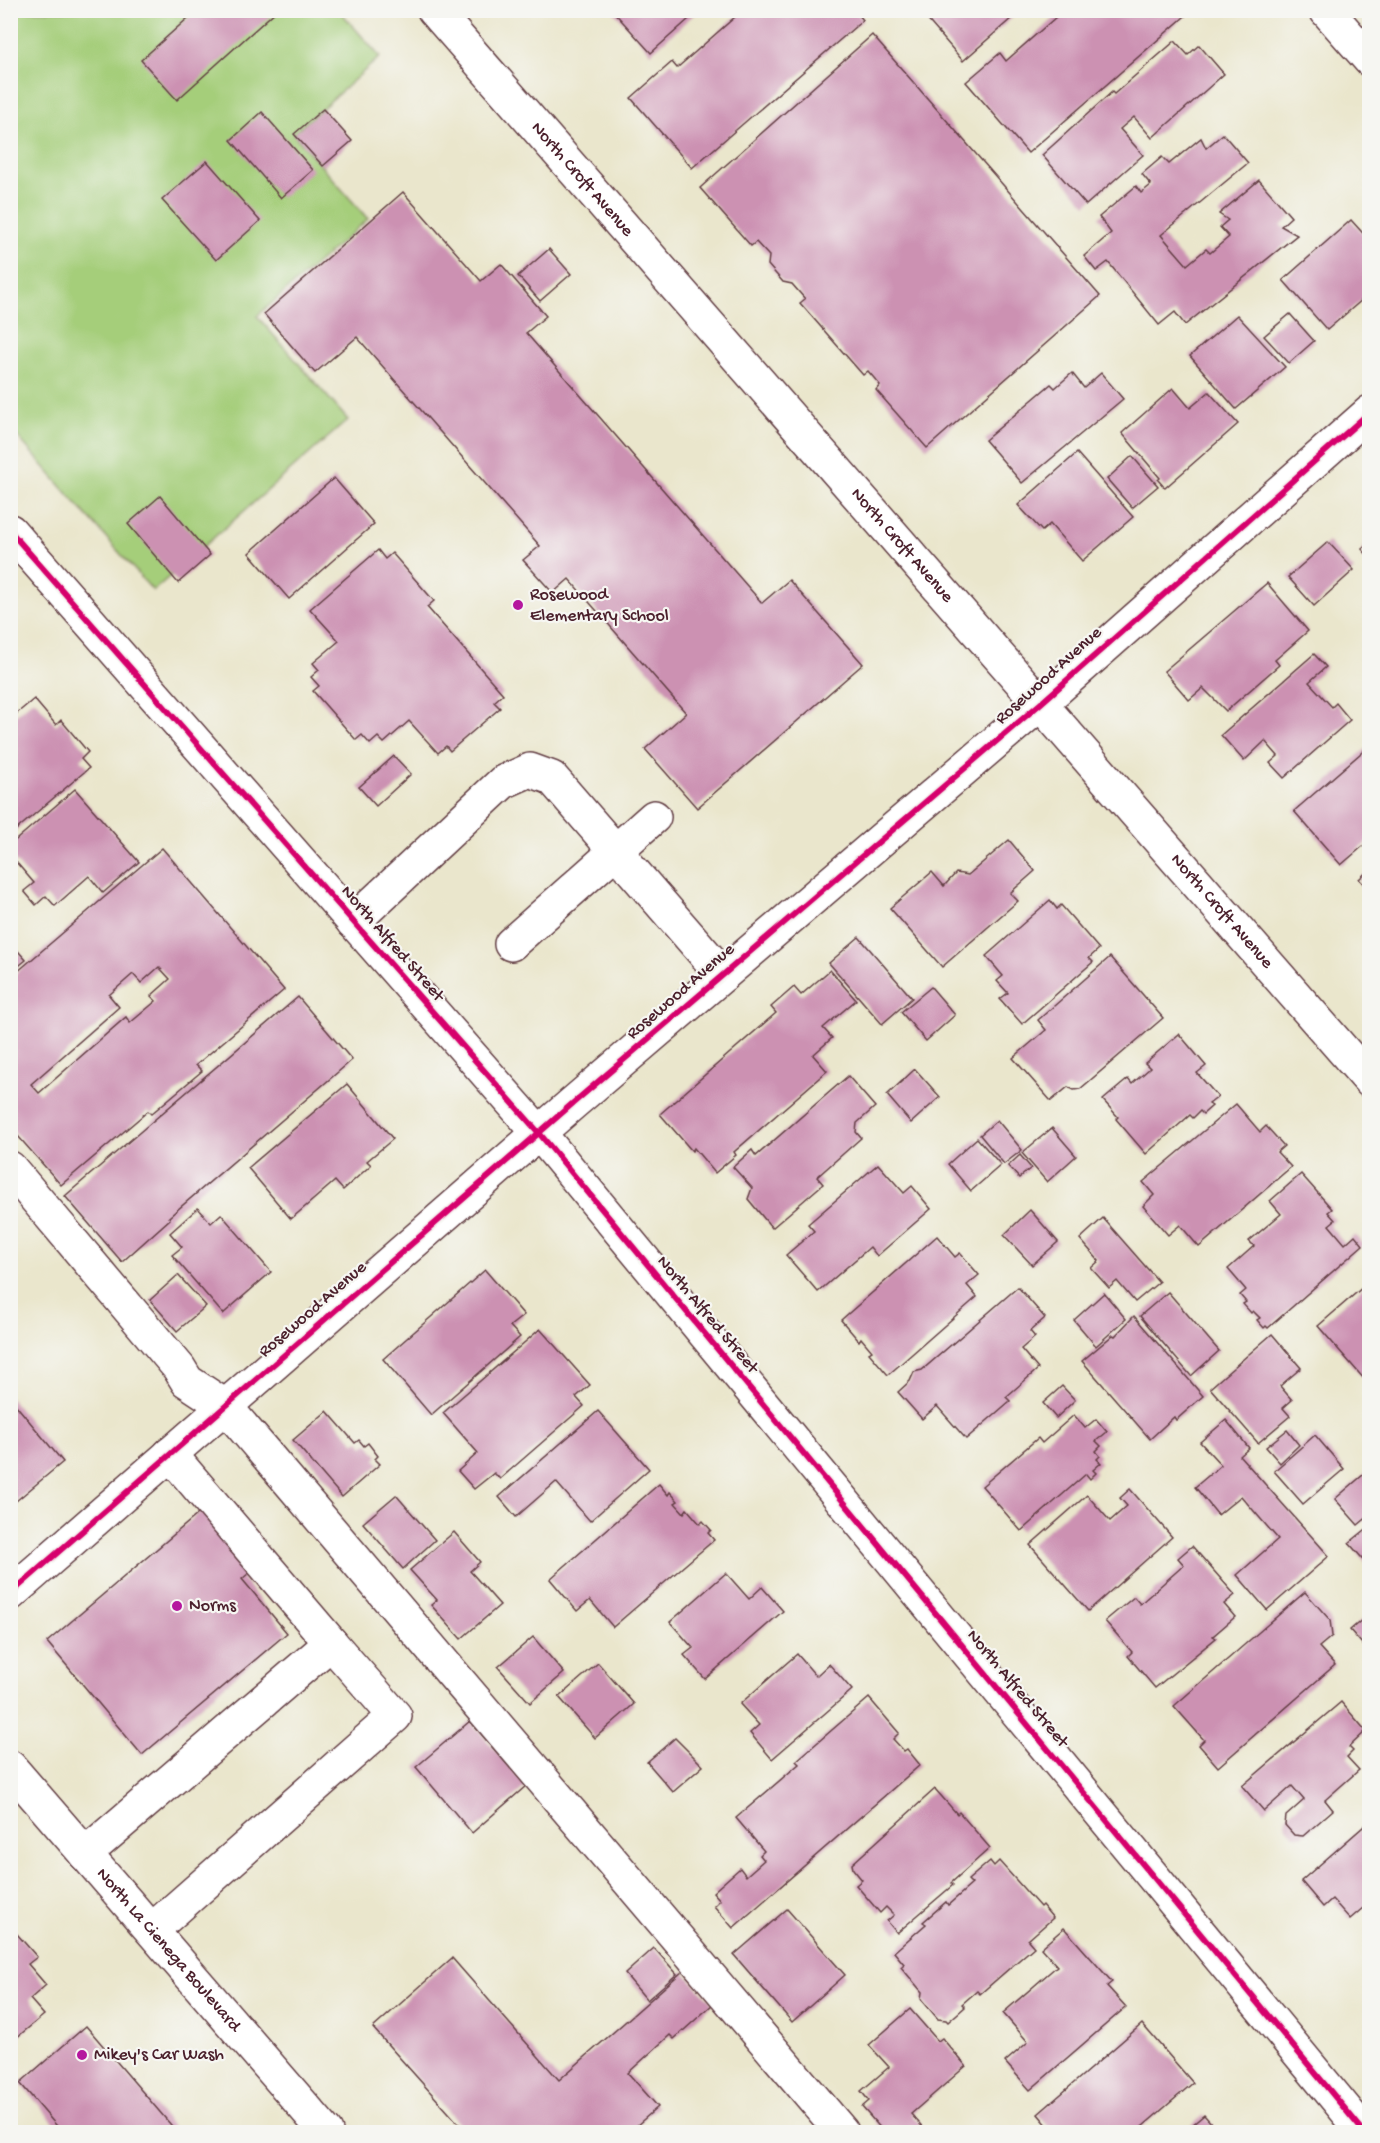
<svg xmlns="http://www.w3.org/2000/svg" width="1380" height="2143" font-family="'Gochi Hand',sans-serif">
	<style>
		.green { fill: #a5ce7a; stroke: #787652; stroke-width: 1.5 }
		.building { fill: #cc91b2; fill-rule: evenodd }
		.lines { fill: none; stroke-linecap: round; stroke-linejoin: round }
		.minor-casing { stroke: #623d43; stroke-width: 36 }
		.major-casing { stroke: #623d43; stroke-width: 36 }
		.minor { stroke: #fff; stroke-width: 33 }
		.major { stroke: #fff; stroke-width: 33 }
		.cycleway-casing { stroke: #f6f6f2; stroke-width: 10 }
		.cycleway { stroke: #d6006c; stroke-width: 6 }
		.poi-dot { fill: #b5179e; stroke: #f6f6f2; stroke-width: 2 }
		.labels { text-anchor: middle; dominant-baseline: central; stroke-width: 4.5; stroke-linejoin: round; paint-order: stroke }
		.street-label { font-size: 18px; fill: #4a1f2b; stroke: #f6f6f2 }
		.poi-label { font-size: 18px; fill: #4a1f2b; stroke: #f6f6f2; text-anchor: start }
	</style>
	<rect width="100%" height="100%" fill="#f6f6f2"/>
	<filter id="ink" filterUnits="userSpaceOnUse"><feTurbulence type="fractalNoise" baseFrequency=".0167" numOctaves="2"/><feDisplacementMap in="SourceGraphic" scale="12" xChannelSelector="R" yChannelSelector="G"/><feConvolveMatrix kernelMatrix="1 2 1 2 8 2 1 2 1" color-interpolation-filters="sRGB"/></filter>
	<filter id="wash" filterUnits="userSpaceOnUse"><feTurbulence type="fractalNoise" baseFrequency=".008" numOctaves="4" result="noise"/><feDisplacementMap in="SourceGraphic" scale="24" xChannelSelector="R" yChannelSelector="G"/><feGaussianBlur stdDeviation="1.35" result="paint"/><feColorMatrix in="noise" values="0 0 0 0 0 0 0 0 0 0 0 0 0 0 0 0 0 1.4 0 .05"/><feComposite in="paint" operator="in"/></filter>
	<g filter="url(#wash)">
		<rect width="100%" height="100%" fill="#eae6cc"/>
		<!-- green -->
		<path class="green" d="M10,11H340L380,57L293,134L368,219L257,316L348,420L153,591L11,429Z"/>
		<g id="blocks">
			<!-- building -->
			<g class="building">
				<path d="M197,10H277L177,100L141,60Z"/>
				<path d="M612,10H699L651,53Z"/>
				<path d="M743,10H855L863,20L692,168L631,98L672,62L677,68Z"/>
				<path d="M919,10H1021L963,61Z"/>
				<path d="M1064,10H1192L1028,153L966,82L1000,53L1006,61Z"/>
				<path d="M872,35L1100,296L927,448L876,390L880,385L868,371L863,375L800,303L805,299L792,284L783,282L768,265L769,256L756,242L751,246L700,188Z"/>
				<path d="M1175,41L1188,55L1199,45L1224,74L1152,138L1134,117L1120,129L1143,155L1086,205L1042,155L1112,92L1114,94Z"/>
				<path d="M323,109L352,141L323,166L294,134Z"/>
				<path d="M262,112L313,170L281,198L231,140Z"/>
				<path d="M1223,134L1248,163L1161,235L1187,265L1206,249L1210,253L1229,237L1220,227L1228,220L1219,214L1259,180L1291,217L1281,226L1297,235L1185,325L1175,312L1159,325L1108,262L1096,271L1084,256L1111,233L1099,217L1136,186L1141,193L1151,185L1142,174L1162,157L1169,164L1201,138L1206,148Z"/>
				<path d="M207,161L260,221L216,260L162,200Z"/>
				<path d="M403,192L481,281L501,264L546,316L526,333L762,603L789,580L863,664L697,808L645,749L686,713L569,579L553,593L523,560L540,546L357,337L315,373L264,314Z"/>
				<path d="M1351,220L1370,241V293L1327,330L1283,280Z"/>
				<path d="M549,249L571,274L540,301L518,276Z"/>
				<path d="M1290,314L1314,341L1289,363L1264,336Z"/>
				<path d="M1237,315L1285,367L1236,409L1190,356Z"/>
				<path d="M1072,373L1084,388L1101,373L1123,399L1022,483L985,440L1051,384L1055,388Z"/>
				<path d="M1173,388L1190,408L1209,392L1238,424L1165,488L1158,480L1160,478L1122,433Z"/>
				<path d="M1077,453L1133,517L1082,561L1050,524L1042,531L1018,505Z"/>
				<path d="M1132,456L1158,486L1132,508L1107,479Z"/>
				<path d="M334,478L374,524L289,599L249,553Z"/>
				<path d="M160,496L210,555L178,583L128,524Z"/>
				<path d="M1328,542L1354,570L1314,606L1288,577Z"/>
				<path d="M1370,542V558L1362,549Z"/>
				<path d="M378,550L385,559L392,553L434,601L427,607L503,694L494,702L500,708L450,751L446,746L438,753L409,721L384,743L378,737L370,744L362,735L356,740L313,691L319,686L311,677L319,670L313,663L339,641L310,609Z"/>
				<path d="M1267,583L1308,631L1275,660L1279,665L1226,711L1203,688L1189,700L1164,671Z"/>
				<path d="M1314,654L1326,667L1309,682L1332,707L1336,703L1350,720L1284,778L1270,763L1278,756L1265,741L1244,761L1221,735Z"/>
				<path d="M34,699L56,725L61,720L88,752L81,759L89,768L10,835V719Z"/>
				<path d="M1368,747L1370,749V840L1341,865L1294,811Z"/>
				<path d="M394,756L411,774L376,806L359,787Z"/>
				<path d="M75,789L139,862L103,893L89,876L55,906L46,896L36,905L24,891L34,883L10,855V845Z"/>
				<path d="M1009,840L1035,871L1010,893L1018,901L942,967L890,908L932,872L944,886L956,873L968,875Z"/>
				<path d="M162,848L284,990L196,1065L202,1071L151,1114L148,1111L61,1185L10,1127V978ZM159,967L170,979L151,996L156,1001L130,1023L126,1017L39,1093L31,1084L119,1007L109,995L133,974L141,983Z"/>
				<path d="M1370,869V891L1359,879Z"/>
				<path d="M1050,900L1057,909L1061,905L1099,949L1089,958L1093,962L1022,1024L1000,999L1008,993L997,981L1003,976L986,956Z"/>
				<path d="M859,937L912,998L882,1024L829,963Z"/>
				<path d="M10,942L26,960L10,973Z"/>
				<path d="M1110,957L1163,1018L1080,1089L1074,1090L1068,1087L1051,1101L1013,1058L1046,1030L1038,1020Z"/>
				<path d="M830,970L856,1000L823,1028L832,1038L813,1055L827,1071L734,1152L736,1155L715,1173L694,1148L692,1151L660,1114L776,1013L771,1007L794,987L801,995Z"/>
				<path d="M931,987L955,1015L926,1041L901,1012Z"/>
				<path d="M298,997L352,1060L169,1217L170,1219L122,1262L65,1196Z"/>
				<path d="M1179,1034L1206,1066L1197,1073L1218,1097L1209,1104L1212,1106L1203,1114L1200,1111L1193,1118L1190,1115L1146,1154L1116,1119L1118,1117L1103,1100L1128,1079L1132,1084L1150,1068L1145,1063Z"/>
				<path d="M915,1069L940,1097L911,1123L887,1095Z"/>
				<path d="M848,1076L875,1107L857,1123L856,1132L861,1138L817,1177L823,1184L772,1228L748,1199L752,1188L733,1167L752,1150L756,1156Z"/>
				<path d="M347,1084L393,1139L367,1161L371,1165L343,1190L335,1181L291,1219L248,1168Z"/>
				<path d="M1236,1104L1260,1132L1266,1126L1284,1146L1277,1152L1291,1167L1199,1247L1180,1225L1168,1235L1143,1206L1154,1195L1143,1182Z"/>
				<path d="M997,1120L1022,1150L1004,1164L980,1135Z"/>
				<path d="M1052,1128L1076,1156L1047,1182L1022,1153Z"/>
				<path d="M977,1138L1001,1165L971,1191L948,1164Z"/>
				<path d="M1020,1155L1031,1168L1019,1178L1008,1166Z"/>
				<path d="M878,1164L904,1193L912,1186L931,1209L877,1256L870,1247L818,1292L786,1255L814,1231L808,1224Z"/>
				<path d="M1301,1174L1332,1209L1328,1212L1335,1220L1329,1225L1345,1244L1355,1235L1363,1245L1268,1328L1266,1326L1264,1328L1257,1320L1260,1318L1253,1311L1251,1313L1243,1304L1246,1302L1240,1295L1246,1290L1228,1269L1254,1246L1249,1241L1281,1214L1270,1201Z"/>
				<path d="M198,1208L211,1223L221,1214L271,1272L223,1314L172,1255L182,1247L170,1233Z"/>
				<path d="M1030,1210L1058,1242L1032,1265L1004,1235Z"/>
				<path d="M1103,1218L1159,1282L1135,1302L1117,1281L1109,1288L1091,1268L1099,1261L1080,1239Z"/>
				<path d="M937,1236L955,1257L960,1253L979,1275L967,1285L977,1297L888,1375L869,1353L872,1351L861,1338L859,1341L841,1320Z"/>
				<path d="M485,1270L524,1315L510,1326L520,1337L431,1415L383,1359Z"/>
				<path d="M178,1275L206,1306L177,1331L150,1300Z"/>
				<path d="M1370,1281V1376L1365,1380L1318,1326Z"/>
				<path d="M1018,1287L1045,1318L1030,1331L1035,1337L1021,1349L1038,1369L1006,1397L1010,1401L966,1439L937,1406L922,1419L898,1392L910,1381L914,1372L922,1370Z"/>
				<path d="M1168,1292L1219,1351L1191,1376L1140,1316Z"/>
				<path d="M1104,1293L1126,1319L1096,1346L1074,1320Z"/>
				<path d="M1134,1316L1203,1396L1176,1420L1174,1417L1150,1439L1082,1361L1113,1335L1115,1336Z"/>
				<path d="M540,1329L590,1385L576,1397L584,1406L500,1479L494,1473L474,1489L458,1471L478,1453L443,1413Z"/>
				<path d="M1272,1334L1301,1368L1280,1386L1292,1400L1283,1408L1290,1416L1258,1443L1210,1388Z"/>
				<path d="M1062,1386L1075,1400L1056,1418L1043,1403Z"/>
				<path d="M10,1398L63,1462L10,1506Z"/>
				<path d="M327,1411L355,1443L359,1440L364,1446L368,1443L378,1456L375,1459L380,1464L342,1497L293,1440Z"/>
				<path d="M598,1411L649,1469L590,1521L556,1482L516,1517L499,1497Z"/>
				<path d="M1074,1415L1085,1428L1096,1419L1107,1432L1096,1441L1101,1446L1096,1451L1100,1456L1097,1459L1101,1463L1093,1470L1096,1473L1090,1479L1086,1474L1021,1531L982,1486L1038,1438L1042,1443Z"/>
				<path d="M1226,1420L1249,1448L1240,1456L1329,1556L1267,1610L1237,1575L1278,1539L1241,1496L1218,1515L1195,1487L1221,1465L1200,1442Z"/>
				<path d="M1287,1430L1299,1445L1280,1463L1266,1447Z"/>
				<path d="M1315,1435L1344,1469L1303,1504L1274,1471Z"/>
				<path d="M1370,1469V1515L1358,1525L1335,1499Z"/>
				<path d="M659,1484L668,1495L670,1492L678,1501L675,1503L684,1513L687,1509L700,1524L703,1521L711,1530L708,1533L714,1540L613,1627L590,1600L577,1611L550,1579Z"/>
				<path d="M1130,1489L1172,1537L1088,1611L1030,1545L1087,1495L1110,1521L1127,1506L1120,1498Z"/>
				<path d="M396,1495L435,1540L403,1569L363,1523Z"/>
				<path d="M204,1509L255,1568L242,1579L287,1633L142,1755L47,1642Z"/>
				<path d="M1370,1526V1564L1368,1565L1349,1543Z"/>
				<path d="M454,1532L480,1562L470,1571L500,1605L461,1639L431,1605L437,1600L410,1570Z"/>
				<path d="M1192,1546L1235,1595L1224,1604L1235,1617L1213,1636L1216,1638L1155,1688L1128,1656L1132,1652L1105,1621L1134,1597L1140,1604L1184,1565L1178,1558Z"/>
				<path d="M726,1573L749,1599L762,1587L783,1611L705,1679L684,1655L693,1648L670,1622Z"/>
				<path d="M1305,1592L1330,1620L1332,1636L1319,1647L1335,1665L1218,1767L1199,1745L1204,1740L1174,1706Z"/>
				<path d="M1370,1613V1653L1350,1630Z"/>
				<path d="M533,1637L564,1673L530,1703L498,1667Z"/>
				<path d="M797,1654L816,1676L829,1664L852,1690L772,1759L750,1733L759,1725L740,1704Z"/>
				<path d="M598,1663L634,1704L595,1738L559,1697Z"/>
				<path d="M869,1698L899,1733L893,1739L904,1751L907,1749L920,1765L733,1928L714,1906L720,1900L713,1892L740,1868L746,1876L764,1860L760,1855L764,1851L736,1818L799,1764L796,1761Z"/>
				<path d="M1341,1702L1366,1731L1349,1747L1353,1751L1347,1757L1359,1770L1325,1800L1333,1810L1303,1836L1294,1835L1285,1825L1286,1816L1304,1800L1292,1786L1264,1811L1242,1786Z"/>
				<path d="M470,1721L526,1786L472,1833L416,1767Z"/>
				<path d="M675,1738L703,1766L673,1792L647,1762Z"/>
				<path d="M935,1789L957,1814L959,1812L990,1848L951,1883L953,1885L897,1933L887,1921L894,1915L886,1907L880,1913L856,1885L862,1880L853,1869L852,1864Z"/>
				<path d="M1370,1821V1902L1350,1919L1332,1899L1323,1907L1301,1881Z"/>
				<path d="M990,1861L994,1866L999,1861L1040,1907L1042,1905L1053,1918L1028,1940L1034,1947L980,1994L977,1991L962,2004L965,2007L948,2022L946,2020L938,2019L921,1999L922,1992L901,1967L904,1964L894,1952L926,1924L923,1922L946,1902L948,1905L972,1884L968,1880Z"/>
				<path d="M787,1909L845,1975L792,2022L734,1955Z"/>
				<path d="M10,1926L37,1957L28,1964L46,1985L30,1999L44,2015L16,2038L10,2032Z"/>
				<path d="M1064,1928L1112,1982L1107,1986L1126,2007L1030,2090L1005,2062L1028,2042L1003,2013L1057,1966L1041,1948Z"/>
				<path d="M654,1948L677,1974L647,2000L625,1974Z"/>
				<path d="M452,1958L559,2080L683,1971L713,2004L674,2039L670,2035L628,2073L658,2107L629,2132H466L373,2028Z"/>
				<path d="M910,2009L938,2041L942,2038L966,2066L911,2114L927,2132H884L862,2107L869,2101L861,2091L889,2067L869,2045Z"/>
				<path d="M1142,2024L1193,2083L1136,2132H1053L1038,2114Z"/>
				<path d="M86,2026L177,2132H62L20,2083Z"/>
				<path d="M1204,2115L1219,2132H1184Z"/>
			</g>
		</g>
	</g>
	<g filter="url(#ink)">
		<use href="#blocks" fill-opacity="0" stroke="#623d43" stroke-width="1.5"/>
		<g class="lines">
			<defs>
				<g id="minor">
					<path id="s1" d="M434,10L1370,1081"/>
					<path d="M1326,10L1370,60"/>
					<path d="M10,531L539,1133L1364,2132"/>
					<path d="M353,922L503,782L530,770L552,778L723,975"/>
					<path d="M511,944L654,817"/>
					<path d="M10,1168L179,1368L187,1381L225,1406L842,2132"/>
					<path d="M170,1454L331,1643"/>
					<path d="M10,1594L572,1104L1040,704L1370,412"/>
					<path d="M85,1854L331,1643L395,1716L152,1930"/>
				</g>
				<g id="major">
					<path id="s2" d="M10,1767L326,2132"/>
				</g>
			</defs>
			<!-- minor casing -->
			<use href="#minor" class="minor-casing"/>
			<!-- major casing -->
			<use href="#major" class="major-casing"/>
			<!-- minor -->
			<use href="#minor" class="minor"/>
			<!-- major -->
			<use href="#major" class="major"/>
			<defs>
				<g id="cycleway">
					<path d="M10,531L539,1133L1364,2132"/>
					<path d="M10,1594L572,1104L1040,704L1370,412"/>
				</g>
			</defs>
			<!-- cycleway casing -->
			<use href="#cycleway" class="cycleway-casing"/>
			<!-- cycleway -->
			<use href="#cycleway" class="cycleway"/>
		</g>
	</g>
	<!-- markers -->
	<g class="poi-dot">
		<circle cx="518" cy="605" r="6"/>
		<circle cx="177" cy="1606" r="6"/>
		<circle cx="82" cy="2055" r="6"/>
	</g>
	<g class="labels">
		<!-- street labels -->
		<g class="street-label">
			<text stroke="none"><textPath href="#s1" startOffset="225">North Croft Avenue</textPath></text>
			<text stroke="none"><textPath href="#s1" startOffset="711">North Croft Avenue</textPath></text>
			<text transform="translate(1049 676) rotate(-42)">Rosewood Avenue</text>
			<text stroke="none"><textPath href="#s1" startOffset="1197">North Croft Avenue</textPath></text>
			<text transform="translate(392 944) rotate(49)">North Alfred Street</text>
			<text transform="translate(681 992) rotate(-41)">Rosewood Avenue</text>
			<text transform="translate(313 1310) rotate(-41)">Rosewood Avenue</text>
			<text transform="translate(707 1315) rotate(50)">North Alfred Street</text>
			<text transform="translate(1017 1689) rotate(50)">North Alfred Street</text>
			<text stroke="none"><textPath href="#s2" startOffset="242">North La Cienega Boulevard</textPath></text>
		</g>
		<!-- poi labels -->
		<g class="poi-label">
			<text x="530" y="595">Rosewood<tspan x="530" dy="21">Elementary School</tspan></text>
			<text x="189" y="1606">Norms</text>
			<text x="94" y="2055">Mikey's Car Wash</text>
		</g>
	</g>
	<!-- margin -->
	<rect width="1380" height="2143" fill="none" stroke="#f6f6f2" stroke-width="36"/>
</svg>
